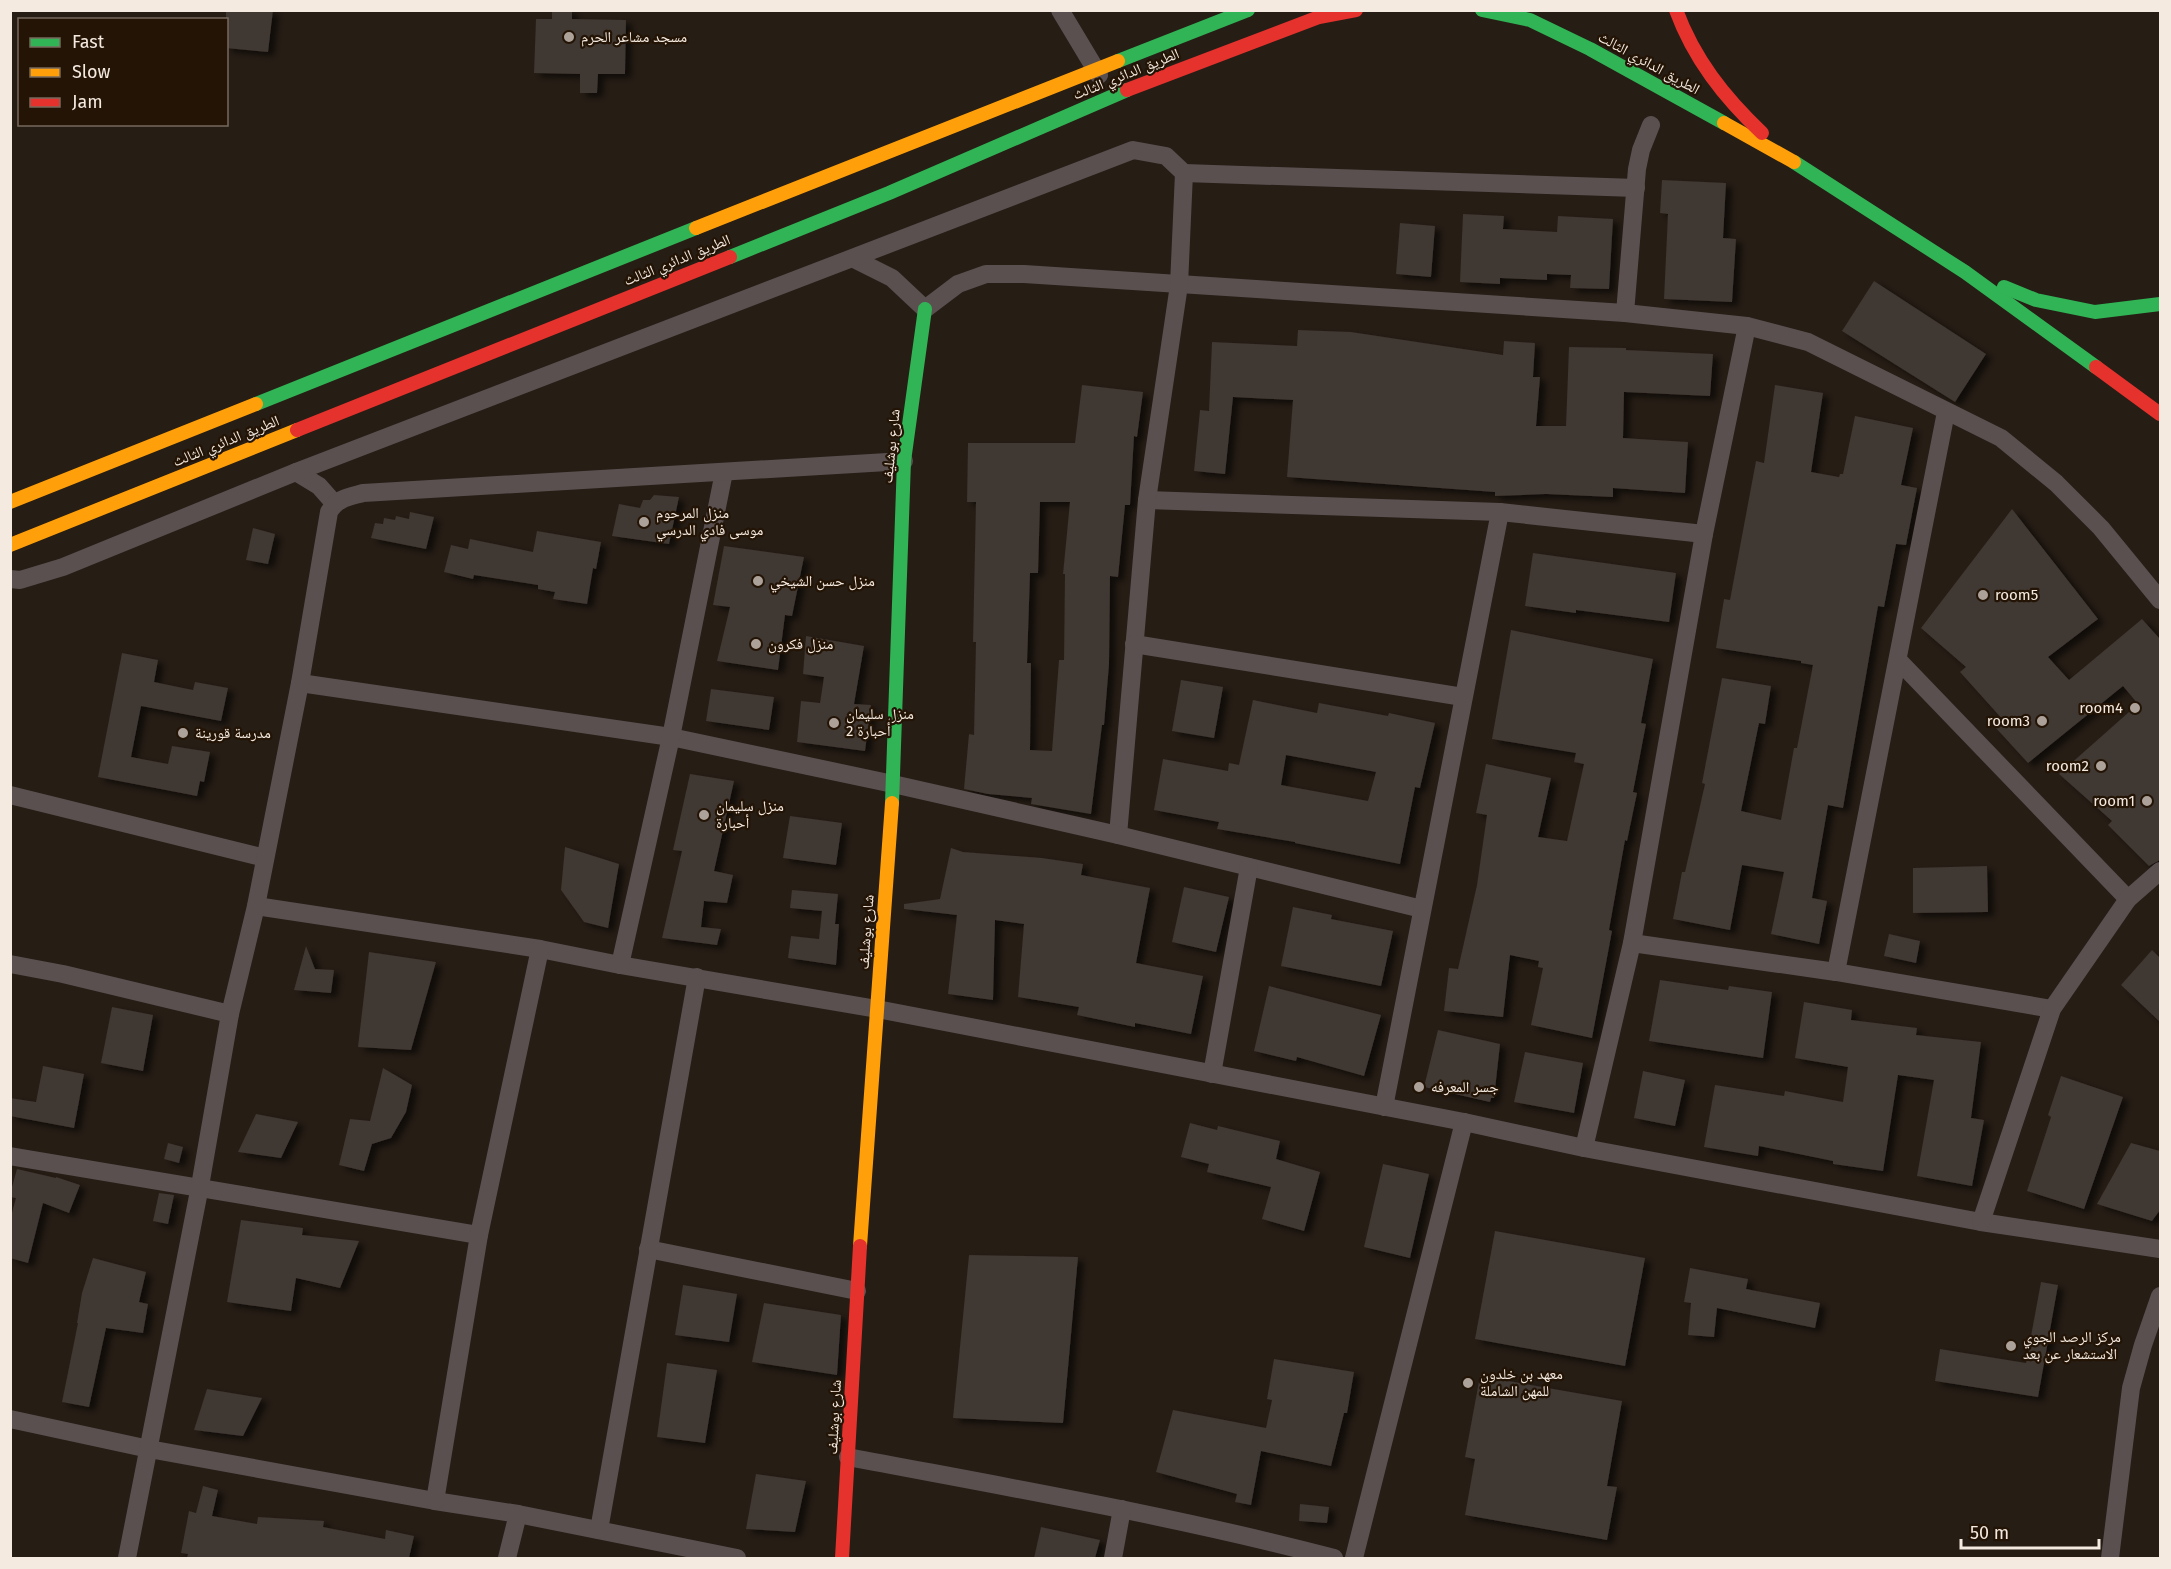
<svg xmlns="http://www.w3.org/2000/svg" width="2171" height="1569" font-family="'Fira Sans','Noto Naskh Arabic',sans-serif">
	<style>
		.building { fill: #403731; fill-rule: evenodd; filter: url(#shadow) }
		.lines { fill: none; stroke-linecap: round; stroke-linejoin: round }
		.street { stroke: #5a5050; stroke-width: 18 }
		.fast { stroke: #30b455; stroke-width: 14 }
		.slow { stroke: #ff9f0a; stroke-width: 14 }
		.jam { stroke: #e5322d; stroke-width: 14 }
		.poi-dot { fill: #ada299; stroke: #231405; stroke-width: 2 }
		.labels { text-anchor: middle; dominant-baseline: central; stroke-width: 4.5; stroke-linejoin: round; paint-order: stroke }
		.poi-label { font-size: 15px; fill: #f5eae0; stroke: #231405; text-anchor: start }
		.street-label { font-size: 15px; fill: #f5eae0; stroke: #231405 }
	</style>
	<defs>
		<filter id="shadow"><feDropShadow dx="6" dy="4" stdDeviation="3" flood-color="#0009"/></filter>
	</defs>
	<rect width="100%" height="100%" fill="#261d15"/>
	<!-- building -->
	<g class="building">
		<path d="M226,10H273L268,52L226,48Z"/>
		<path d="M552,10H572V19L626,20L625,74H598L597,93H580V74L534,73L536,19H552Z"/>
		<path d="M1662,180L1726,183L1723,238L1736,239L1732,302L1664,299L1668,214L1660,213Z"/>
		<path d="M1463,214L1504,216L1503,229L1557,232L1558,216L1613,219L1609,289L1570,288L1571,275L1547,274V280L1500,278V284L1460,282Z"/>
		<path d="M1400,223L1435,226L1431,277L1396,274Z"/>
		<path d="M1874,281L1986,354L1955,402L1842,331Z"/>
		<path d="M1298,330L1351,332L1503,355L1504,341L1535,343L1533,377H1540L1536,426H1566L1569,347L1626,348V350L1713,354L1710,396L1624,392L1623,438L1688,442L1685,493L1613,488V497L1546,494L1495,496V492L1287,477L1293,400L1233,397L1225,474L1194,471L1200,410L1209,411L1212,342L1297,346Z"/>
		<path d="M1082,385L1143,392L1137,437L1134,436L1130,505H1125L1118,577L1110,576L1109,664L1104,725H1102L1091,814L1031,804L1032,798L988,794L964,789L969,734L974,735L976,642H973L976,502H967L968,443H1075ZM1040,502H1070L1063,574H1065L1064,660H1059L1052,751L1030,750L1031,663H1027L1030,573H1038Z"/>
		<path d="M1775,385L1823,393L1811,472L1839,477L1840,474H1843L1855,416L1913,428L1901,485L1917,488L1906,545L1896,544L1884,607L1878,606L1843,808L1828,805L1812,898L1827,901L1819,944L1771,934L1784,872L1742,865L1730,930L1673,919L1682,872H1685L1705,784L1702,783L1722,678L1771,686L1765,724L1759,723L1741,811L1781,820L1794,748H1797L1813,665L1801,663V661L1716,648L1724,599L1730,600L1756,461L1764,463Z"/>
		<path d="M654,495L679,497L669,544L612,536L619,504L640,508L643,500H650Z"/>
		<path d="M2012,509L2098,619L2048,657L2069,680L2142,619L2160,639V860L2149,866L2108,825L2112,821L2059,774L2138,704L2123,686L2028,763L1995,727L2004,721L1960,672L1966,667L1921,628Z"/>
		<path d="M410,512L434,517L426,549L371,538L375,523L383,524L384,518L395,520L396,516L409,519Z"/>
		<path d="M253,528L275,534L268,564L246,560Z"/>
		<path d="M537,531L601,542L596,569L593,568L587,604L553,599L555,592L538,589V585L474,575L473,579L444,572L451,545L468,549L470,539L533,552Z"/>
		<path d="M724,546L804,557L792,616L785,615L778,670L717,661L730,607L713,605Z"/>
		<path d="M1533,553L1676,573L1669,622L1576,610V613L1525,606Z"/>
		<path d="M1511,630L1653,659L1641,723L1646,724L1633,792L1637,793L1627,841L1625,840L1609,930L1612,931L1592,1038L1531,1025L1543,968L1538,967L1539,961L1510,955L1503,1017L1444,1011L1449,968L1458,969L1477,885L1487,815L1476,813L1486,764L1551,778L1538,837L1567,841L1584,764L1574,762L1576,753L1492,739Z"/>
		<path d="M806,636L864,646L854,704L871,705L865,751L797,742L801,701L820,703L824,677L803,674Z"/>
		<path d="M122,653L158,660L154,682L193,690L195,682L228,688L221,721L141,706L131,757L168,764L172,746L210,752L204,782L200,781L197,796L98,777Z"/>
		<path d="M1181,680L1223,687L1214,738L1172,731Z"/>
		<path d="M711,689L774,697L769,730L706,721Z"/>
		<path d="M1253,700L1317,713L1319,703L1388,716L1389,713L1435,723L1420,788L1415,787L1400,864L1295,843V842L1217,829L1219,822L1154,810L1163,759L1228,771L1229,763L1239,765ZM1286,755L1376,772L1368,801L1281,785Z"/>
		<path d="M690,774L734,781L714,871L733,875L727,903L704,901L701,927L721,929L717,945L662,938L682,851L673,850Z"/>
		<path d="M790,816L842,823L836,865L783,858Z"/>
		<path d="M565,847L619,864L608,928L584,922L561,890Z"/>
		<path d="M951,848L963,852L1042,858L1083,864L1081,875L1150,888L1136,963L1203,976L1191,1034L1135,1023V1027L1077,1015L1079,1007L1018,997L1024,924L995,920L993,1000L948,994L957,915L904,909V904L940,899Z"/>
		<path d="M1987,866L1988,912L1913,913V868Z"/>
		<path d="M1184,887L1229,897L1216,952L1172,942Z"/>
		<path d="M792,890L838,894L835,924H839L836,965L788,958L791,936L819,939L822,911L790,908Z"/>
		<path d="M1293,907L1332,915L1331,919L1393,931L1381,986L1281,966Z"/>
		<path d="M1889,934L1920,941L1916,963L1884,956Z"/>
		<path d="M306,946L315,969L334,970L331,993L294,990Z"/>
		<path d="M2152,950L2160,958V1022L2121,985Z"/>
		<path d="M369,952L436,962L411,1050L358,1047Z"/>
		<path d="M1660,980L1728,990L1729,986L1772,992L1763,1058L1649,1041Z"/>
		<path d="M1269,986L1381,1015L1364,1076L1297,1057L1296,1061L1254,1051Z"/>
		<path d="M1804,1002L1852,1010L1851,1020L1917,1028L1916,1035L1981,1042L1971,1118L1984,1120L1972,1186L1917,1176L1934,1080L1898,1075L1883,1171L1833,1164V1161L1759,1146L1758,1156L1704,1147L1715,1085L1784,1096L1785,1091L1843,1102L1848,1067L1795,1058Z"/>
		<path d="M112,1007L153,1015L143,1071L101,1063Z"/>
		<path d="M1438,1030L1500,1044L1494,1098H1491L1490,1102L1424,1087Z"/>
		<path d="M1525,1052L1583,1063L1574,1113L1514,1102Z"/>
		<path d="M43,1066L84,1074L74,1128L10,1116V1098L36,1102Z"/>
		<path d="M383,1068L412,1085L406,1112L391,1138L372,1144L364,1171L339,1165L350,1119L370,1121Z"/>
		<path d="M1643,1071L1685,1080L1675,1126L1634,1118Z"/>
		<path d="M2061,1076L2123,1097L2084,1209L2027,1191L2051,1117L2048,1115Z"/>
		<path d="M256,1114L298,1122L281,1158L238,1152Z"/>
		<path d="M1190,1123L1217,1130L1218,1126L1280,1141L1276,1159L1320,1172L1304,1231L1262,1219L1271,1187L1207,1172L1209,1164L1181,1157Z"/>
		<path d="M168,1143L183,1147L179,1163L164,1159Z"/>
		<path d="M2131,1143L2160,1151V1210L2152,1221L2097,1204Z"/>
		<path d="M1383,1164L1429,1174L1410,1258L1364,1247Z"/>
		<path d="M17,1169L56,1178V1177L80,1185L69,1213L43,1203L28,1263L10,1258V1220L16,1198L10,1197V1194Z"/>
		<path d="M159,1193L174,1195L168,1224L153,1221Z"/>
		<path d="M241,1220L303,1228L302,1235L359,1241L340,1288L296,1278L291,1311L227,1302Z"/>
		<path d="M1495,1231L1645,1258L1625,1366L1475,1339Z"/>
		<path d="M969,1255L1078,1257L1063,1423L953,1418Z"/>
		<path d="M93,1258L146,1272L139,1302L148,1304L143,1333L106,1328L89,1407L62,1402L78,1323H77L82,1293Z"/>
		<path d="M1690,1268L1748,1279L1746,1289L1820,1303L1815,1328L1717,1308L1714,1337L1688,1335L1691,1303L1684,1302Z"/>
		<path d="M2041,1282L2058,1285L2038,1397L1935,1381L1940,1349L2026,1363Z"/>
		<path d="M683,1285L737,1294L729,1342L675,1335Z"/>
		<path d="M764,1303L841,1315L837,1375L752,1362Z"/>
		<path d="M1274,1359L1354,1372L1347,1413H1344L1331,1466L1261,1451L1251,1505L1235,1502L1237,1494L1156,1472L1173,1410L1266,1428L1272,1400L1267,1399Z"/>
		<path d="M667,1363L717,1370L705,1443L657,1437Z"/>
		<path d="M1480,1376L1622,1401L1607,1486L1617,1487L1607,1540L1465,1515L1475,1459L1465,1457Z"/>
		<path d="M207,1389L262,1398L243,1436L194,1430Z"/>
		<path d="M756,1474L806,1481L795,1532L746,1529Z"/>
		<path d="M203,1486L218,1490L212,1516L257,1524L258,1517L324,1521L323,1527L385,1539L386,1530L414,1536L409,1558H187L188,1554L181,1553L189,1511L196,1513Z"/>
		<path d="M1300,1504L1329,1507L1327,1523L1299,1521Z"/>
		<path d="M1041,1527L1100,1540L1095,1558H1034Z"/>
	</g>
	<g class="lines">
		<!-- street -->
		<g class="street">
			<path d="M1060,10L1099,75"/>
			<path d="M1184,173L1636,188"/>
			<path d="M854,259L892,278L925,309L958,284L986,274H1024L1625,313L1747,326L1808,342L2001,438L2056,483L2101,528L2160,600"/>
			<path d="M1625,313L1637,169L1641,150L1651,125"/>
			<path d="M296,472L319,486L334,503"/>
			<path d="M1147,500L1500,512L1704,534"/>
			<path d="M10,579L20,580L63,567L296,472L1133,150L1166,156L1184,173L1179,285L1147,500L1118,835"/>
			<path d="M1134,644L1463,697"/>
			<path d="M1898,660L2128,899"/>
			<path d="M300,683L671,737L893,784L1118,835L1422,909"/>
			<path d="M10,795L265,858"/>
			<path d="M256,906L540,949L620,965L877,1009L1464,1122L1584,1148L1981,1222L2160,1249"/>
			<path d="M1632,943L1836,972L2052,1009"/>
			<path d="M10,964L63,974L230,1014"/>
			<path d="M620,965L671,737L724,472"/>
			<path d="M1836,972L1946,412"/>
			<path d="M1212,1074L1249,867"/>
			<path d="M1384,1107L1500,512"/>
			<path d="M1584,1148L1632,943L1704,534L1747,326"/>
			<path d="M10,1156L479,1235"/>
			<path d="M1981,1222L2052,1009L2128,899L2160,871"/>
			<path d="M648,1249L857,1291"/>
			<path d="M10,1419L149,1449L435,1501L518,1514L737,1558"/>
			<path d="M848,1457C1011,1488 1174,1516 1334,1558"/>
			<path d="M435,1501L479,1235L540,949"/>
			<path d="M599,1530L697,977"/>
			<path d="M127,1558L200,1186L230,1014L256,906L300,683L329,512C337,498 349,497 363,493L904,461"/>
			<path d="M507,1558L518,1514"/>
			<path d="M1113,1558L1122,1509"/>
			<path d="M1354,1558L1464,1122"/>
			<path d="M2110,1558L2131,1388L2143,1345L2160,1296"/>
		</g>
		<!-- fast -->
		<g class="fast">
			<path d="M1482,10L1530,20L1590,49L1724,123"/>
			<path d="M1118,61L1248,10"/>
			<path d="M1794,162L1965,272L2096,367"/>
			<path d="M730,257L889,193L1127,90"/>
			<path d="M2004,287L2036,300L2095,312L2160,304"/>
			<path d="M256,404L696,228"/>
			<path d="M892,803L904,461L925,309"/>
		</g>
		<!-- slow -->
		<g class="slow">
			<path d="M1724,123L1794,162"/>
			<path d="M696,228L1118,61"/>
			<path d="M10,502L256,404"/>
			<path d="M10,545L297,430"/>
			<path d="M860,1246L892,803"/>
		</g>
		<!-- jam -->
		<g class="jam">
			<path d="M1676,10C1694,59 1724,97 1762,133"/>
			<path d="M1127,90L1319,17L1356,10"/>
			<path d="M2096,367L2160,414"/>
			<path d="M297,430L730,257"/>
			<path d="M842,1558L860,1246"/>
		</g>
	</g>
	<!-- markers -->
	<g class="poi-dot">
		<circle cx="569" cy="37" r="6"/>
		<circle cx="644" cy="522" r="6"/>
		<circle cx="758" cy="581" r="6"/>
		<circle cx="1983" cy="595" r="6"/>
		<circle cx="756" cy="644" r="6"/>
		<circle cx="2135" cy="708" r="6"/>
		<circle cx="2042" cy="721" r="6"/>
		<circle cx="834" cy="723" r="6"/>
		<circle cx="183" cy="733" r="6"/>
		<circle cx="2101" cy="766" r="6"/>
		<circle cx="2147" cy="801" r="6"/>
		<circle cx="704" cy="815" r="6"/>
		<circle cx="1419" cy="1087" r="6"/>
		<circle cx="2011" cy="1346" r="6"/>
		<circle cx="1468" cy="1383" r="6"/>
	</g>
	<g class="labels">
		<!-- poi labels -->
		<g class="poi-label">
			<text x="581" y="37">مسجد مشاعر الحرم</text>
			<text x="656" y="513">منزل المرحوم<tspan x="656" dy="17">موسى فادي الدرسي</tspan></text>
			<text x="770" y="581">منزل حسن الشيخي</text>
			<text x="1995" y="595">room5</text>
			<text x="768" y="644">منزل فكرون</text>
			<text x="2123" y="708" text-anchor="end">room4</text>
			<text x="846" y="714">منزل سليمان<tspan x="846" dy="17">أحبارة 2</tspan></text>
			<text x="2030" y="721" text-anchor="end">room3</text>
			<text x="195" y="733">مدرسة قورينة</text>
			<text x="2089" y="766" text-anchor="end">room2</text>
			<text x="2135" y="801" text-anchor="end">room1</text>
			<text x="716" y="806">منزل سليمان<tspan x="716" dy="17">أحبارة</tspan></text>
			<text x="1431" y="1087">جسر المعرفه</text>
			<text x="2023" y="1337">مركز الرصد الجوي<tspan x="2023" dy="17">الاستشعار عن بعد</tspan></text>
			<text x="1480" y="1374">معهد بن خلدون<tspan x="1480" dy="17">للمهن الشاملة</tspan></text>
		</g>
		<!-- street labels -->
		<g class="street-label">
			<text transform="translate(1649 63) rotate(29)">الطريق الدائري الثالث</text>
			<text transform="translate(1126 74) rotate(-22)">الطريق الدائري الثالث</text>
			<text transform="translate(677 260) rotate(-22)">الطريق الدائري الثالث</text>
			<text transform="translate(226 441) rotate(-22)">الطريق الدائري الثالث</text>
			<text transform="translate(891 446) rotate(-84)">شارع بوشليف</text>
			<text transform="translate(866 932) rotate(-86)">شارع بوشليف</text>
			<text transform="translate(834 1417) rotate(-87)">شارع بوشليف</text>
		</g>
	</g>
	<!-- border -->
	<rect width="2171" height="1569" fill="none" stroke="#f5eae0" stroke-width="24"/>
	<!-- legend -->
	<rect x="18" y="18" width="210" height="108" fill="#231405" stroke="#776a5d" stroke-width="1.5"/>
	<rect x="30" y="38" width="30" height="9" fill="#30b455" stroke="#776a5d" stroke-width="1.5"/>
	<text x="72" y="48" font-size="18" fill="#f5eae0">Fast</text>
	<rect x="30" y="68" width="30" height="9" fill="#ff9f0a" stroke="#776a5d" stroke-width="1.5"/>
	<text x="72" y="78" font-size="18" fill="#f5eae0">Slow</text>
	<rect x="30" y="98" width="30" height="9" fill="#e5322d" stroke="#776a5d" stroke-width="1.5"/>
	<text x="72" y="108" font-size="18" fill="#f5eae0">Jam</text>
	<!-- scale -->
	<path d="M1961 1539v9h138v-9" fill="none" stroke="#f5eae0" stroke-width="3"/>
	<text x="1970" y="1539" font-size="18" fill="#f5eae0" stroke="#231405" stroke-width="4.5" paint-order="stroke">50 m</text>
</svg>
